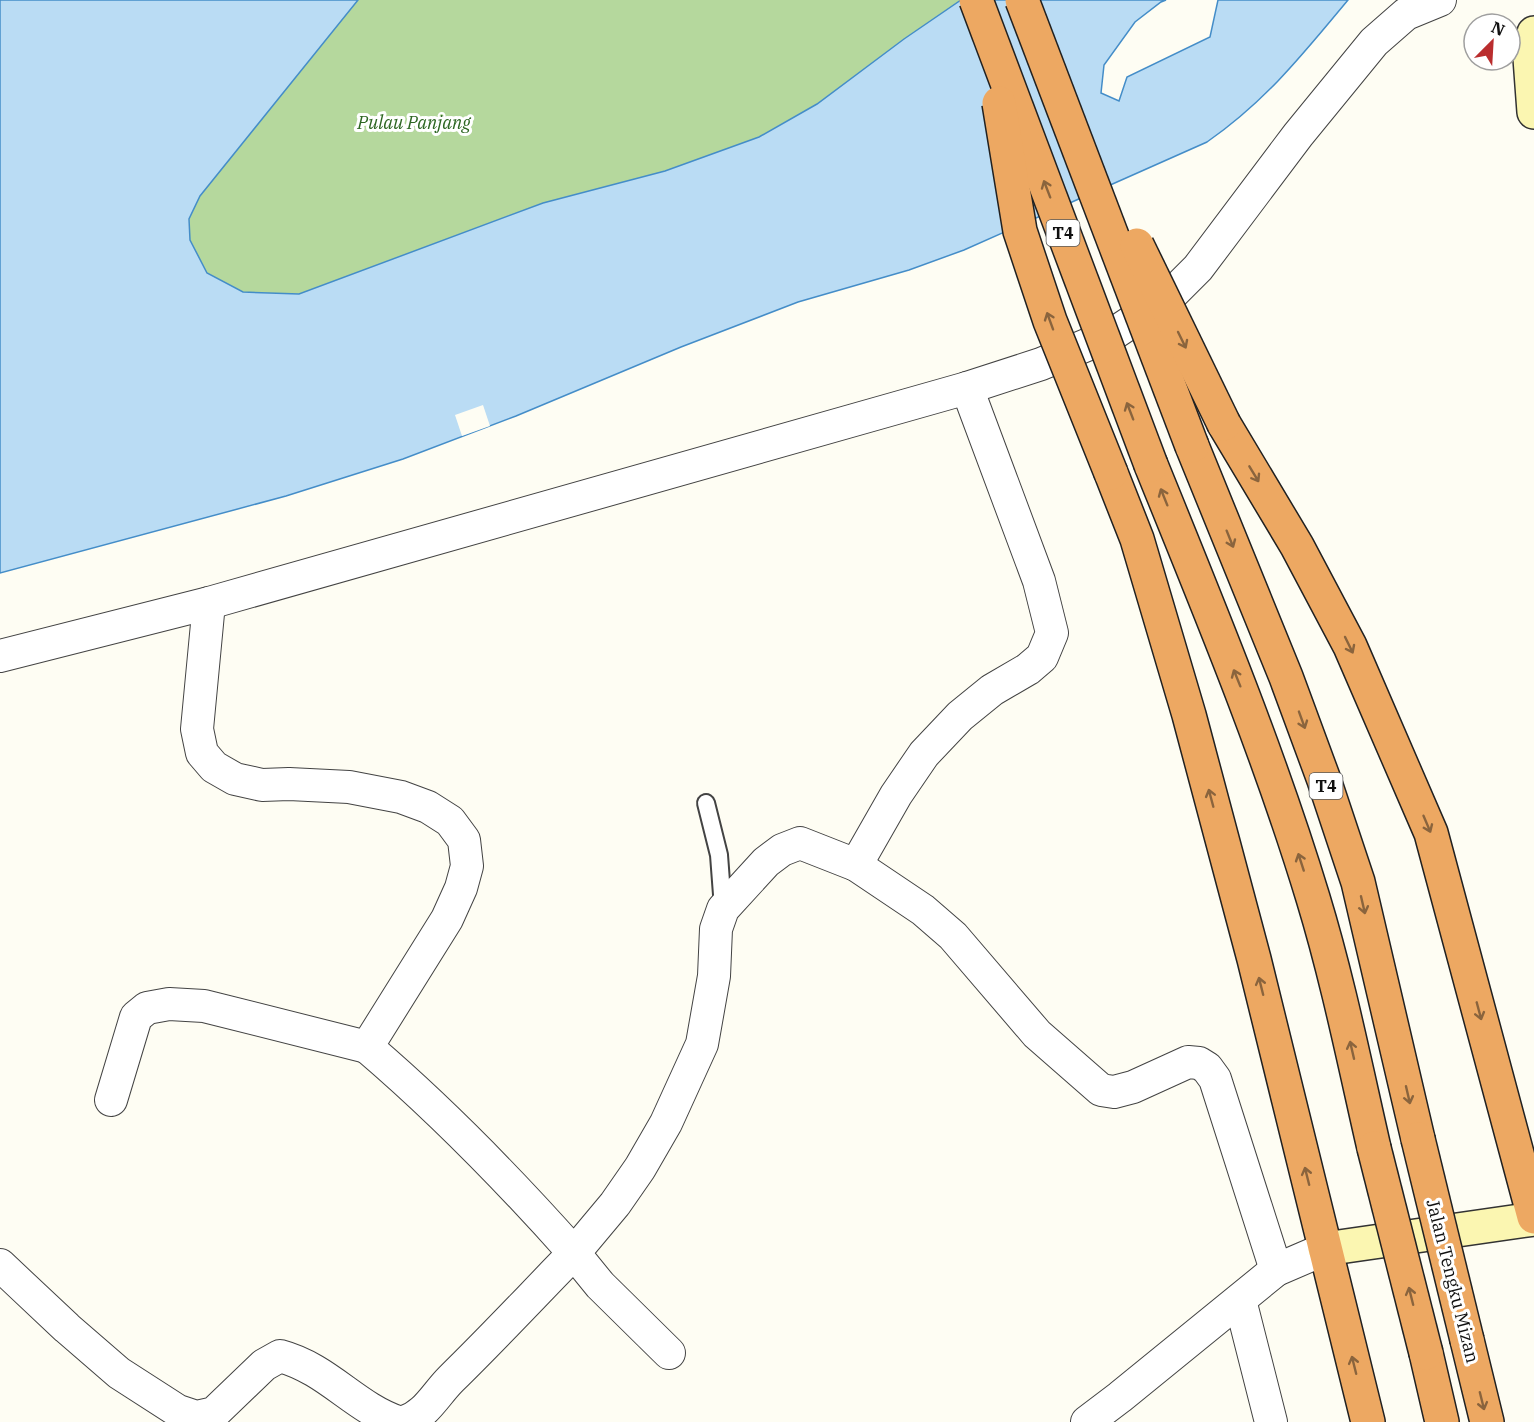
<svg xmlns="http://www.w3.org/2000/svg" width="1534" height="1422" font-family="'IBM Plex Serif',serif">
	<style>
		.forest { fill: #b5d89d }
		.water { fill: #badcf4; stroke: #448dc8; stroke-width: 1.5 }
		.pier { fill: #fefdf3 }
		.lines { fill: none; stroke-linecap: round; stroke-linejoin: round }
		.lane-casing { stroke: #434343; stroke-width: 20 }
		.street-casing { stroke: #434343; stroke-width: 34 }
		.secondary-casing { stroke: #323232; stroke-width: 36 }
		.highway-casing { stroke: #212121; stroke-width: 36 }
		.lane { stroke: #fff; stroke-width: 16 }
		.street { stroke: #fff; stroke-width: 32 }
		.secondary { stroke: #fbf6b1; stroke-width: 33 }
		.highway { stroke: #eda862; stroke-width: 33 }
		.highway-bridge-casing { stroke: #212121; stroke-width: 36; stroke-linecap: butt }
		.highway-bridge { stroke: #eda862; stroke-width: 33 }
		.oneway { stroke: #8a643d }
		.labels { text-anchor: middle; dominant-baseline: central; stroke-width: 6; stroke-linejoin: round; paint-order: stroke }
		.shield { fill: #fff; stroke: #585858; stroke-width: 1.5 }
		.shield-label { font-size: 16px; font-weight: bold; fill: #101010 }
		.park-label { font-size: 18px; font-style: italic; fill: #2d6622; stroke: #fff }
		.street-label { font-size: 18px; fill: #101010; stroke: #fff }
	</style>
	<rect width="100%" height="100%" fill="#fefdf3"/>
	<!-- forest -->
	<path class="forest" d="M358,0H961L904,39L817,104L759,137L665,171L543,203L300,294L243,292L206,273L190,240L189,219L200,196Z"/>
	<!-- water -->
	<path class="water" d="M0,0H358L200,196L189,219L190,240L207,273L243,292L299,294L543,203L665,171L759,137L817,104L904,39L961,0H1166L1161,2L1135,22L1104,65L1101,93L1119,101L1127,77L1210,37L1218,0H1348C1303,54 1266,101 1207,142L964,250L909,270L798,302L681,347L516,416L403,459L286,496L0,573Z"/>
	<!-- pier -->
	<path class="pier" d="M483,405L490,426L462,436L455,415Z"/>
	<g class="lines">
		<defs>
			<path id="lane" d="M706,803L719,855L723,908"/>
			<g id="street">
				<path d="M0,656L209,603L967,388L1041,364L1113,334L1169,297L1198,268L1298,135L1374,42L1406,14L1440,0"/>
				<path d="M856,865L896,795L924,754L960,716L992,690L1028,669L1042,657L1052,633L1039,581L967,388"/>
				<path d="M367,1047C442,1111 509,1180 574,1253L615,1204L640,1168L666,1123L702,1044L714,976L716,929L723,909L766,862L782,850L800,843L856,865L923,910L953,936L1037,1034L1101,1090L1114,1092L1133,1087L1188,1062L1199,1063L1207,1068L1215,1079L1276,1270"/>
				<path d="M111,1100L136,1017L147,1008L169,1004L204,1006L367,1047L447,919L461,888L467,866L464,840L450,821L428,807L401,797L349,787L289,784L262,785L235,779L214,767L202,753L197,729L209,603"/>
				<path d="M0,1265L67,1328L119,1373L178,1411L196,1417L214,1413L264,1365L280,1356C328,1369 354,1407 398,1422"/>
				<path d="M1240,1300L1271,1422"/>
				<path d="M404,1422C426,1415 435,1395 451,1379C493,1338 533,1295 574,1253L600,1285L669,1353"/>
				<path d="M1087,1422L1120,1397L1276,1270L1325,1249"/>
			</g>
			<g id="secondary">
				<path d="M1534,33L1530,58L1534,112"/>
				<path d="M1325,1249L1534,1219"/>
			</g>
			<g id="highway">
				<path d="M1224,424L1297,546L1350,646L1431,833L1534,1217"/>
				<path d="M1192,446L1286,677L1324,780L1358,882L1418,1139"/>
				<path d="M1151,465C1209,608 1268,750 1313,898C1338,980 1355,1065 1374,1148"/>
				<path d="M1111,473L1137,539L1189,715L1254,959L1368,1422"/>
				<path d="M1467,1340L1487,1422"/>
				<path d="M1426,1353L1442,1422"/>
			</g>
		</defs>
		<!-- lane casing -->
		<use href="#lane" class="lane-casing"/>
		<!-- street casing -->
		<use href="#street" class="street-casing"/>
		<!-- secondary casing -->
		<use href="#secondary" class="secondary-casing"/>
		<!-- highway casing -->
		<use href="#highway" class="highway-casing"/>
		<!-- lane -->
		<use href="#lane" class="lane"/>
		<!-- street -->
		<use href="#street" class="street"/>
		<!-- secondary -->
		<use href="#secondary" class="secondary"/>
		<!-- highway -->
		<use href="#highway" class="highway"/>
		<defs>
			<g id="highway-bridge">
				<path d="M976,0L1151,465"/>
				<path d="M1022,0L1192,446"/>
				<path d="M999,103L1020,231L1050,321L1111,473"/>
				<path d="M1137,245L1224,424"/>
				<path d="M1418,1139L1467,1340"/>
				<path d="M1374,1148L1426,1353"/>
			</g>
		</defs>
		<!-- highway-bridge casing -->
		<use href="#highway-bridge" class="highway-bridge-casing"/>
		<!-- highway-bridge -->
		<use href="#highway-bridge" class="highway-bridge"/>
	</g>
	<!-- one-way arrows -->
	<defs><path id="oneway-shaft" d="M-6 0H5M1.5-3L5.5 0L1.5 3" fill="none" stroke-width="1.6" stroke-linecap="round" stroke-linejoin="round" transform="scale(1.5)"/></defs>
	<g class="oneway">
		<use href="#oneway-shaft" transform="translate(1047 189) rotate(-111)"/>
		<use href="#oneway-shaft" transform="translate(1050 321) rotate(-110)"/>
		<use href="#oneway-shaft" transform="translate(1182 340) rotate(64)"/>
		<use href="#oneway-shaft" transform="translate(1130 411) rotate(-111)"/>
		<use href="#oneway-shaft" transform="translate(1254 474) rotate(59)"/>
		<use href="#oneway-shaft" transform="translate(1164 497) rotate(-112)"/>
		<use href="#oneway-shaft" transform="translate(1230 539) rotate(68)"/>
		<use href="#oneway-shaft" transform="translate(1349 645) rotate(64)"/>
		<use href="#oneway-shaft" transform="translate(1237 678) rotate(-112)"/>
		<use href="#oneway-shaft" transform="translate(1302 720) rotate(70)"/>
		<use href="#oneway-shaft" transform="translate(1211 798) rotate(-105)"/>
		<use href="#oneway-shaft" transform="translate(1427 824) rotate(67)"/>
		<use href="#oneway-shaft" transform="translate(1301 862) rotate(-108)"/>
		<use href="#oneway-shaft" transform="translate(1363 905) rotate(77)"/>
		<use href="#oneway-shaft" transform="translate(1261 986) rotate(-104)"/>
		<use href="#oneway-shaft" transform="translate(1479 1011) rotate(75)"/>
		<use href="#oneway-shaft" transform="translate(1352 1050) rotate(-103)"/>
		<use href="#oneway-shaft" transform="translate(1408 1095) rotate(77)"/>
		<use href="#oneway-shaft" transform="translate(1307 1176) rotate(-104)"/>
		<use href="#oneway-shaft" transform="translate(1411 1296) rotate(-104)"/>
		<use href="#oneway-shaft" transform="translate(1354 1365) rotate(-104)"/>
		<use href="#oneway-shaft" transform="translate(1482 1401) rotate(76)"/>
	</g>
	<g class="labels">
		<!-- shield labels -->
		<g class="shield">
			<rect x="1046.5" y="220" width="33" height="26" rx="4.5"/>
			<rect x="1309.5" y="773" width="33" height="26" rx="4.5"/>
		</g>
		<g class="shield-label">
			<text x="1063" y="233">T4</text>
			<text x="1326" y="786">T4</text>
		</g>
		<!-- park labels -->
		<g class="park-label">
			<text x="414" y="122">Pulau Panjang</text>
		</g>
		<!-- street labels -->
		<g class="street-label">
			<text transform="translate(1453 1281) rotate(76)">Jalan Tengku Mizan</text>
		</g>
	</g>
	<!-- north arrow -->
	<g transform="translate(1492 42) rotate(24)"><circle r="28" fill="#ffffff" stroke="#9f9f9f" stroke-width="1.5"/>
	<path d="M0-4.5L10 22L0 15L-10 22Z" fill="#ba2d2e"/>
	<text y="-9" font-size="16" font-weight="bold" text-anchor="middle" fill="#101010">N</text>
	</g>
</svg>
